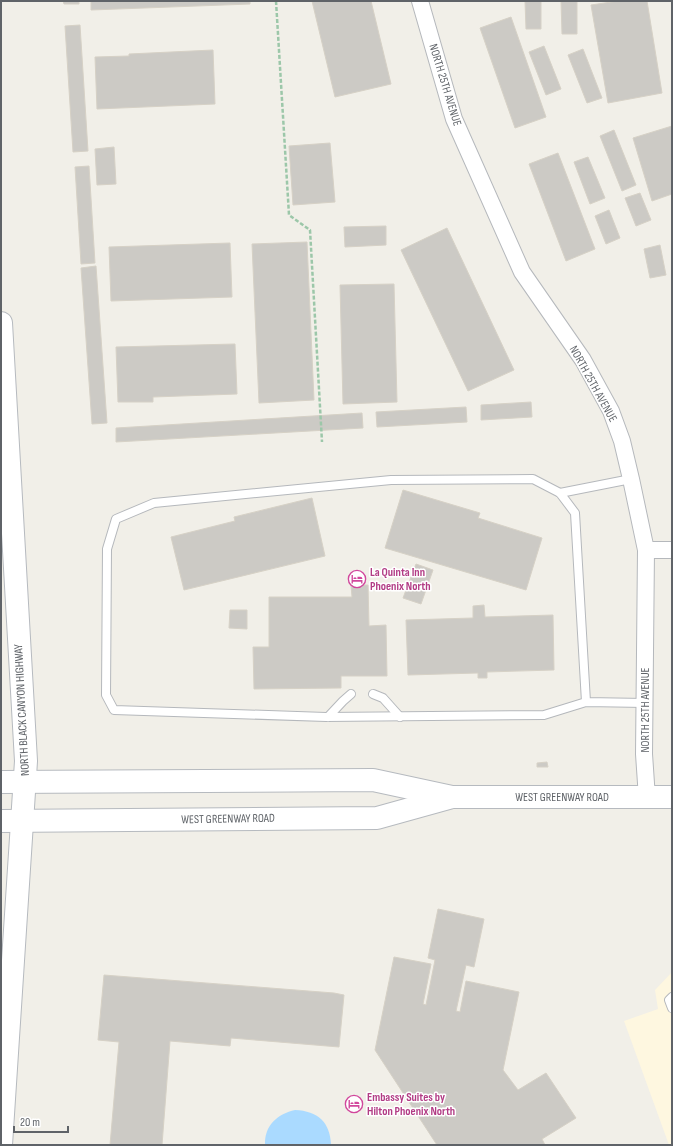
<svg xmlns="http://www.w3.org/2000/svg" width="673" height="1146" font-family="'Sofia Sans Condensed',sans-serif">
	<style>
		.commercial { fill: #fef7e0 }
		.water { fill: #aadaff }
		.building { fill: #cccac5; stroke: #d6d1c6 }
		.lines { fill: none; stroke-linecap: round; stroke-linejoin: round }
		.service-casing { stroke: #b5b8bc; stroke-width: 10 }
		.minor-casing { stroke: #b5b8bc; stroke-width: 18 }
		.secondary-casing { stroke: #b6babf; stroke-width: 24 }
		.path { stroke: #9cc7a9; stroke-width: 2.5; stroke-dasharray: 4 2; stroke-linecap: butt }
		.service { stroke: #fff; stroke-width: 8 }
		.minor { stroke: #fff; stroke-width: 16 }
		.secondary { stroke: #fff; stroke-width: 22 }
		.labels { text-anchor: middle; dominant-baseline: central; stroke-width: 3; stroke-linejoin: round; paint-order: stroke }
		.street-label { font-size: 12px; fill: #5f6368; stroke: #fff }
		.hotel-label { font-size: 12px; font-weight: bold; fill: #b23c85; stroke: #fff; text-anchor: start }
	</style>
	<rect width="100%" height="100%" fill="#f1efe8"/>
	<!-- commercial -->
	<path class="commercial" d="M672,972V1145H669L624,1021L658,1009L655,990Z"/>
	<!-- water -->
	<path class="water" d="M295,1110C318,1111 330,1122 331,1145H265C264,1125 278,1114 295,1110Z"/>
	<!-- building -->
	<g class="building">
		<path d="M63,1H79V4H64Z"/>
		<path d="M91,1H250V4L91,10Z"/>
		<path d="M312,1H371L391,84L335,97Z"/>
		<path d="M525,1H541V29H526Z"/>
		<path d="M561,1H577V34H562Z"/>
		<path d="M618,1H647L662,93L608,103L591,5Z"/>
		<path d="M511,17L546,117L515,128L480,28Z"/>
		<path d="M80,25L88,151L73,152L65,26Z"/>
		<path d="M544,46L561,89L546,95L529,52Z"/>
		<path d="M583,49L602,98L587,103L568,55Z"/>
		<path d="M213,50L215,104L97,109L95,57L129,56V54Z"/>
		<path d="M672,126V194L652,201L633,138Z"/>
		<path d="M614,130L636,185L622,191L600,136Z"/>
		<path d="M330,143L335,202L293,205L289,146Z"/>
		<path d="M114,147L116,184L97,185L95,149Z"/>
		<path d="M558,153L595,249L566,261L529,164Z"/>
		<path d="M588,157L605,198L590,204L574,162Z"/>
		<path d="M89,166L95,263L81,264L75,167Z"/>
		<path d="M640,193L651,220L636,226L625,198Z"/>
		<path d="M609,210L620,238L606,244L595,216Z"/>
		<path d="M386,226V245L345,247L344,227Z"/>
		<path d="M447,228L514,370L468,391L401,250Z"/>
		<path d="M307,242L314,400L259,403L252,244Z"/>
		<path d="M230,243L232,297L111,301L109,247Z"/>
		<path d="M660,245L666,275L650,278L644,249Z"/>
		<path d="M96,266L107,423L92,424L81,268Z"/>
		<path d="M394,284L397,402L343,404L340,285Z"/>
		<path d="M235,344L237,394L153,397V402H118L116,347Z"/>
		<path d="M531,402L532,417L481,420V405Z"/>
		<path d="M466,407L467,422L377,427L376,412Z"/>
		<path d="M362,413L363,428L116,442V428Z"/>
		<path d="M403,490L480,513L478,518L542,538L526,590L385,548Z"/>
		<path d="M312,498L325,556L184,590L171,537L235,521L234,517Z"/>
		<path d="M416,564L433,570L421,604L403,598Z"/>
		<path d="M351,585H368L369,626L386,625L387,676H341V688L254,689L253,647H269V597H352Z"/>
		<path d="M484,605L485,617L553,615L554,670L487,672V678H478V673L408,675L406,620L473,618V606Z"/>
		<path d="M230,610H247V629L229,628Z"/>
		<path d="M547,762L548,767H537V763Z"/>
		<path d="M438,909L484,919L474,967L466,965L456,1011L460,1012L466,981L519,992L503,1070L518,1090L546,1073L576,1118L542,1139L545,1145H437L375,1050L394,957L431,964L423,1004L426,1005L435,960L428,958Z"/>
		<path d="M104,975L334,993L344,995L339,1047L231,1038L230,1046L170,1041L162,1145H110L119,1042L98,1040Z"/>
	</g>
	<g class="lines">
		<defs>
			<g id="service">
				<path d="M560,493L631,479"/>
				<path d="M373,694L383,698L400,717"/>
				<path d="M586,702L575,513L560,493L533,479L391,480L154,503L116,519L107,549L106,695L114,710L326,717L544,715L586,702L645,703"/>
				<path d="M328,717L343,701L351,694"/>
				<path d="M672,997L669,1000L672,1008"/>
			</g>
			<g id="minor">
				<path d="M420,1L454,119L522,272L583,360L611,411L622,441L631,479L646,550L644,754L647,798"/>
				<path d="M646,550H672"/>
			</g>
			<g id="secondary">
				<path d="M1,323L26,761L1,1145"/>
				<path d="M1,782L373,780L452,797H672"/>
				<path d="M1,821L377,818L449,798"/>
			</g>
		</defs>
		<!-- service casing -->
		<use href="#service" class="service-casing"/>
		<!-- minor casing -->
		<use href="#minor" class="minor-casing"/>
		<!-- secondary casing -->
		<use href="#secondary" class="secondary-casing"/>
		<!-- path -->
		<path class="path" d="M276,1L289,215L310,230L322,442"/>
		<!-- service -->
		<use href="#service" class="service"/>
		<!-- minor -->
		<use href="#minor" class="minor"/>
		<!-- secondary -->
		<use href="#secondary" class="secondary"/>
	</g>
	<!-- icons -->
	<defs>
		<symbol id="hotel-ring" viewBox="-11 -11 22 22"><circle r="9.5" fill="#fff" stroke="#d1479c" stroke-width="1.5"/><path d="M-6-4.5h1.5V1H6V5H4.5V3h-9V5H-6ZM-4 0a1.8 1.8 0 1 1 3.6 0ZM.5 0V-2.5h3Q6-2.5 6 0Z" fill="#d1479c"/></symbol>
	</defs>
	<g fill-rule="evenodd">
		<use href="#hotel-ring" x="347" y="569" width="20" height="20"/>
		<use href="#hotel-ring" x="344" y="1094" width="20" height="20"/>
	</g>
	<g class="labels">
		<!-- street labels -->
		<g class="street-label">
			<text transform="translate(445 85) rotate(73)">NORTH 25TH AVENUE</text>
			<text transform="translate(593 384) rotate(61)">NORTH 25TH AVENUE</text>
			<text transform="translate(22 710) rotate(-93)">NORTH BLACK CANYON HIGHWAY</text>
			<text transform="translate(645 710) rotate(-90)">NORTH 25TH AVENUE</text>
			<text x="562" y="797">WEST GREENWAY ROAD</text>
			<text transform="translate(228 819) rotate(-1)">WEST GREENWAY ROAD</text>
		</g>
		<!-- hotel labels -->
		<g class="hotel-label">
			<text x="370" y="572">La Quinta Inn<tspan x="370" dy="14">Phoenix North</tspan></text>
			<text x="367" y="1097">Embassy Suites by<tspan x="367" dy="14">Hilton Phoenix North</tspan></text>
		</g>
	</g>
	<!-- border -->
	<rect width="673" height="1146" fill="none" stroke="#5f6368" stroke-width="4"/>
	<!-- scale -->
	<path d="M14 1126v6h54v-6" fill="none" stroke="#5f6368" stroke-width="2"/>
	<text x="20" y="1126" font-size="12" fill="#5f6368" stroke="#ffffff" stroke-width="3" paint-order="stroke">20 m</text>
</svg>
